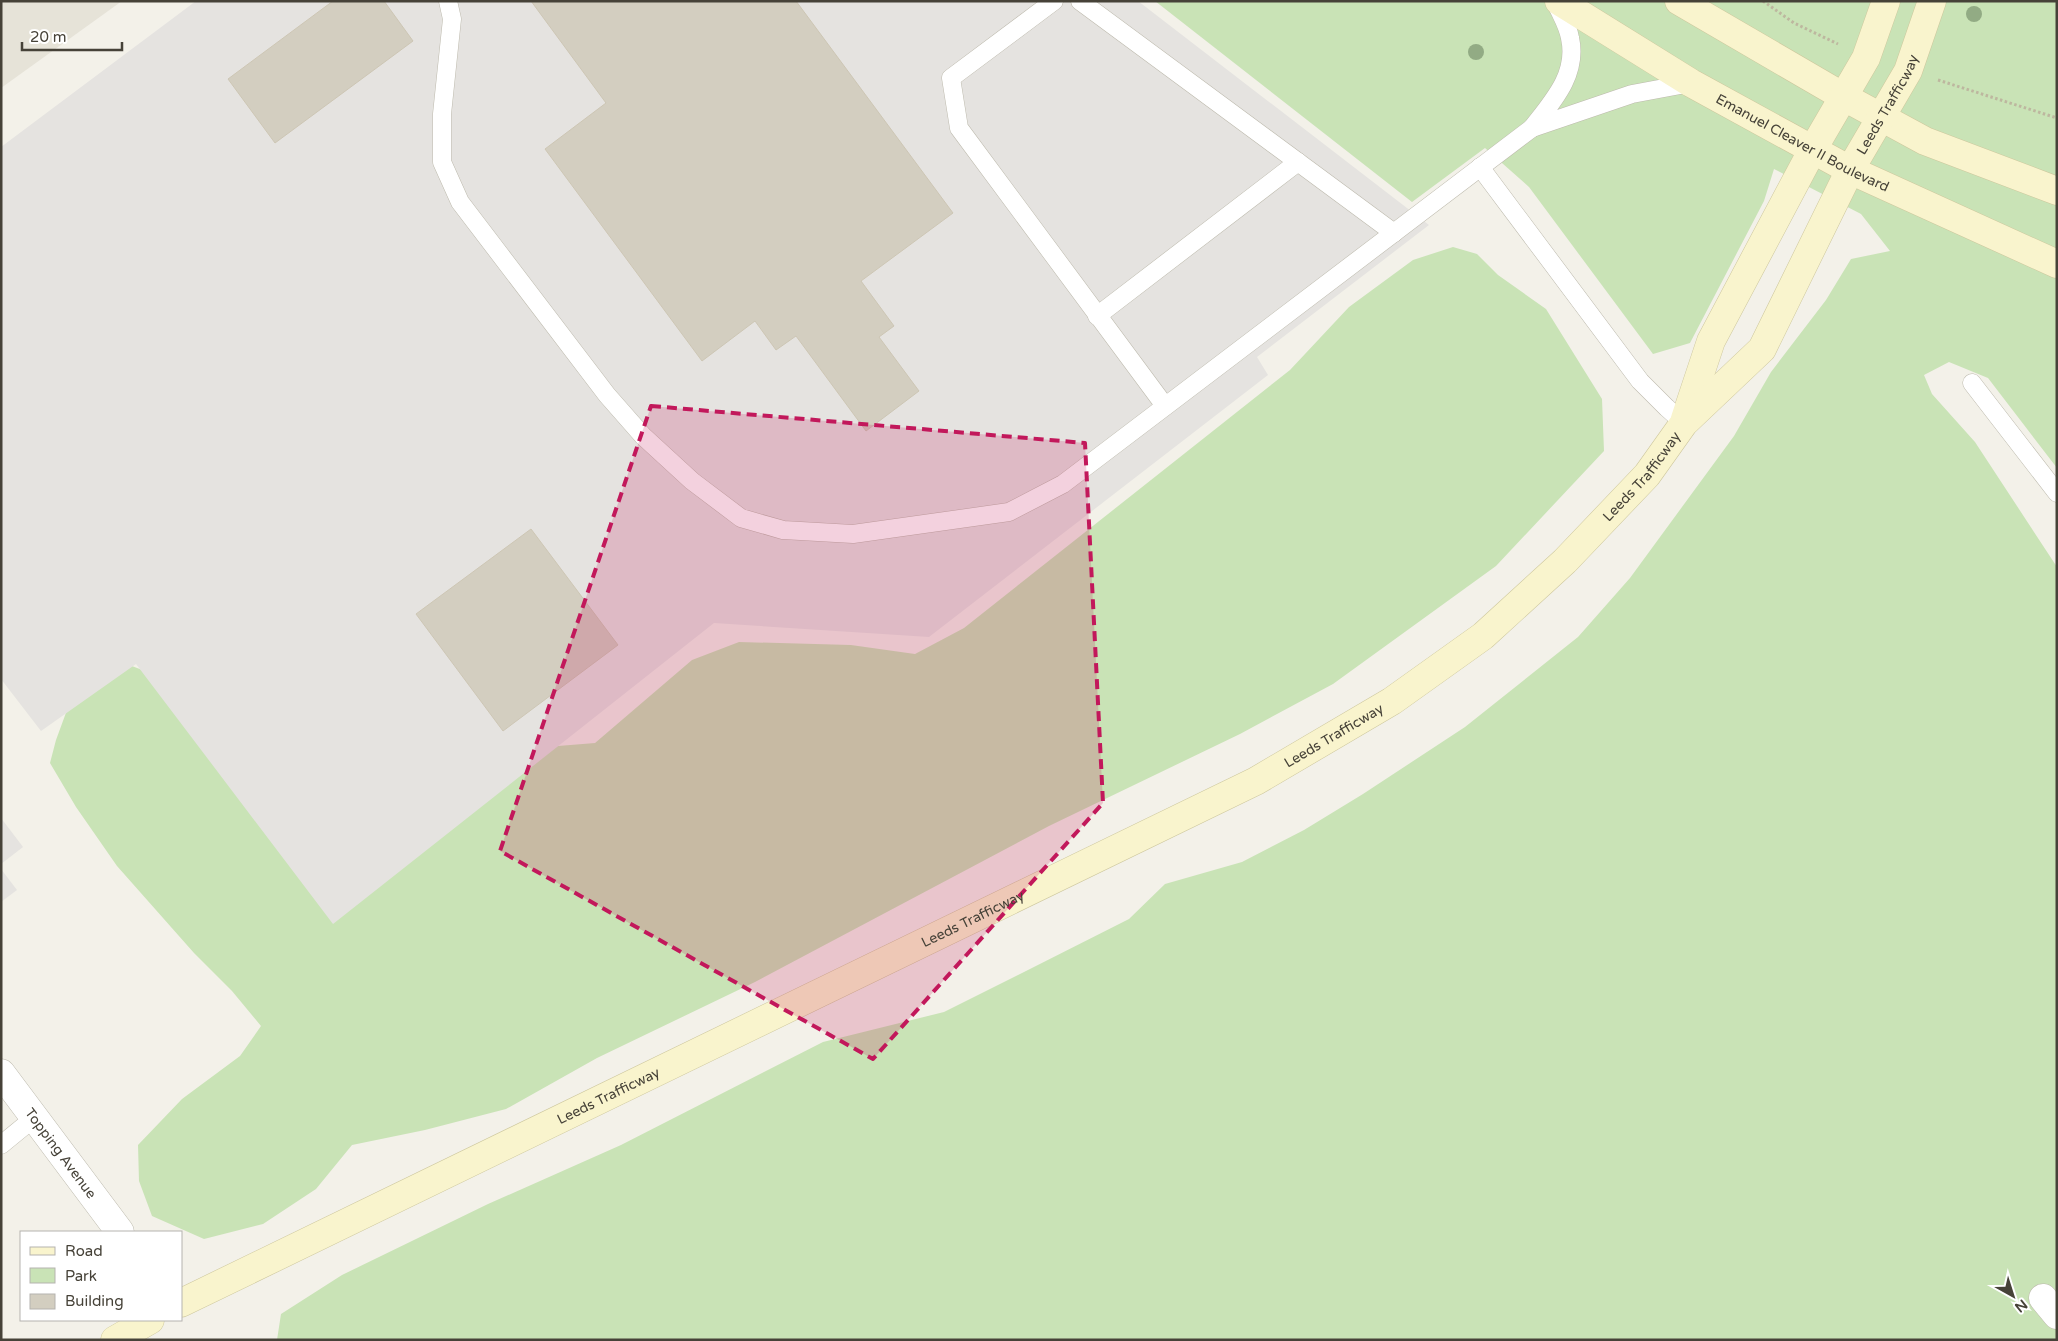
<svg xmlns="http://www.w3.org/2000/svg" width="2058" height="1341" font-family="'Varela Round',sans-serif">
	<style>
		.residential { fill: #e6e3d8 }
		.green { fill: #c9e3b6 }
		.parking { fill: #e5e3e0 }
		.building { fill: #d3cec0; stroke: #cdc6b4 }
		.lines { fill: none; stroke-linecap: round; stroke-linejoin: round }
		.service-casing { stroke: #bdbaad; stroke-width: 19 }
		.minor-casing { stroke: #bdbaad; stroke-width: 29 }
		.secondary-casing { stroke: #cdc79d; stroke-width: 29 }
		.path { stroke: #bdb79f; stroke-width: 3; stroke-dasharray: 2.5 2.5; stroke-linecap: butt }
		.service { stroke: #fff; stroke-width: 18 }
		.minor { stroke: #fff; stroke-width: 28 }
		.secondary { stroke: #f9f4cd; stroke-width: 28 }
		.tree { fill: #92ab84 }
		.marked { fill: #c2185b; fill-opacity: 0.2; stroke: #c2185b; stroke-width: 4; stroke-dasharray: 10 6; stroke-linejoin: round }
		.labels { text-anchor: middle; dominant-baseline: central; stroke-width: 4; stroke-linejoin: round; paint-order: stroke }
		.street-label { font-size: 14px; fill: #464238; stroke: #fff }
	</style>
	<rect width="100%" height="100%" fill="#f3f1e9"/>
	<!-- residential -->
	<path class="residential" d="M1,1H122L1,88Z"/>
	<!-- green -->
	<g class="green">
		<path d="M1155,1H2057V468L1988,378L1949,362L1924,375L1932,394L1975,442L2057,567V1340H277L281,1314L342,1275L488,1204L621,1145L823,1042L944,1012L1026,971L1129,919L1165,884L1242,862L1304,830L1363,794L1465,727L1578,637L1630,578L1734,436L1771,372L1826,300L1851,259L1890,251L1861,214L1774,169L1764,201L1690,343L1653,354L1529,187L1485,148L1412,202Z"/>
		<path d="M1453,247L1477,254L1498,275L1546,309L1602,399L1604,451L1496,566L1333,684L1240,734L1049,826L755,982L597,1058L506,1109L425,1130L352,1145L316,1189L263,1224L204,1239L152,1216L139,1181L138,1145L182,1099L240,1056L261,1026L232,991L194,953L117,866L76,807L50,763L56,740L78,680L111,658L171,681L521,749L595,743L692,660L739,642L851,645L915,654L964,628L1290,370L1349,307L1413,260Z"/>
	</g>
	<!-- parking -->
	<g class="parking">
		<path d="M196,1H1138L1429,225L1257,357L1268,375L929,637L714,623L333,924L136,664L41,731L1,679V147Z"/>
		<path d="M1,818L23,847L1,864Z"/>
		<path d="M1,869L17,890L1,902Z"/>
	</g>
	<!-- building -->
	<g class="building">
		<path d="M333,1H384L413,41L275,143L228,79Z"/>
		<path d="M531,1H796L953,213L861,281L894,326L879,337L919,391L866,431L796,336L776,350L755,321L702,361L545,149L606,103Z"/>
		<path d="M531,529L618,645L503,731L416,614Z"/>
	</g>
	<g class="lines">
		<defs>
			<g id="service">
				<path d="M448,1L452,19L442,114V162L460,202L607,395L643,436L692,481L741,518L783,530L853,534L1009,512L1063,484L1532,128"/>
				<path d="M1054,1L951,78L959,128L1165,406"/>
				<path d="M1080,1L1394,233"/>
				<path d="M1555,1C1560,13 1568,25 1570,38C1578,74 1553,101 1532,128L1632,94L1691,83"/>
				<path d="M1480,167L1640,381L1667,408L1684,423"/>
				<path d="M1097,316L1298,162"/>
				<path d="M1972,383L2057,493"/>
				<path d="M1,1145L34,1118"/>
			</g>
			<g id="minor">
				<path id="s1" d="M1,1073L120,1232"/>
				<path d="M2043,1298L2057,1315"/>
			</g>
			<g id="secondary">
				<path id="s2" d="M1559,1L1691,83L1850,170L2057,264"/>
				<path d="M1679,1L1844,97L1925,141L2057,191"/>
				<path d="M1685,419L1711,341L1813,149L1866,58L1886,1"/>
				<path id="s3" d="M181,1303L1256,781L1392,701L1483,636L1565,561L1647,475L1684,423L1762,349L1850,170L1908,71L1932,1"/>
				<path d="M115,1340L150,1320"/>
			</g>
		</defs>
		<!-- service casing -->
		<use href="#service" class="service-casing"/>
		<!-- minor casing -->
		<use href="#minor" class="minor-casing"/>
		<!-- secondary casing -->
		<use href="#secondary" class="secondary-casing"/>
		<!-- path -->
		<g class="path">
			<path d="M1763,1L1794,23L1838,44"/>
			<path d="M1938,80L2057,118"/>
		</g>
		<!-- service -->
		<use href="#service" class="service"/>
		<!-- minor -->
		<use href="#minor" class="minor"/>
		<!-- secondary -->
		<use href="#secondary" class="secondary"/>
	</g>
	<!-- trees -->
	<g class="tree">
		<circle cx="1974" cy="14" r="8"/>
		<circle cx="1476" cy="52" r="8"/>
	</g>
	<!-- marked area -->
	<path class="marked" d="M651,406L1085,443L1103,803L873,1059L500,851Z"/>
	<g class="labels">
		<!-- street labels -->
		<g class="street-label">
			<text stroke="none"><textPath href="#s3" startOffset="2141">Leeds Trafficway</textPath></text>
			<text stroke="none"><textPath href="#s2" startOffset="282">Emanuel Cleaver II Boulevard</textPath></text>
			<text stroke="none"><textPath href="#s3" startOffset="1690">Leeds Trafficway</textPath></text>
			<text stroke="none"><textPath href="#s3" startOffset="1285">Leeds Trafficway</textPath></text>
			<text stroke="none"><textPath href="#s3" startOffset="880">Leeds Trafficway</textPath></text>
			<text stroke="none"><textPath href="#s3" startOffset="475">Leeds Trafficway</textPath></text>
			<text stroke="none"><textPath href="#s1" startOffset="100">Topping Avenue</textPath></text>
		</g>
	</g>
	<!-- border -->
	<rect width="2058" height="1341" fill="none" stroke="#464238" stroke-width="5"/>
	<!-- legend -->
	<rect x="20" y="1231" width="162" height="90" fill="#ffffff" stroke="#b5b3af"/>
	<rect x="30" y="1247" width="25" height="8" fill="#f9f4cd" stroke="#b5b3af"/>
	<text x="65" y="1256" font-size="15" fill="#464238">Road</text>
	<rect x="30" y="1268" width="25" height="15" fill="#c9e3b6" stroke="#b5b3af"/>
	<text x="65" y="1281" font-size="15" fill="#464238">Park</text>
	<rect x="30" y="1294" width="25" height="15" fill="#d3cec0" stroke="#b5b3af"/>
	<text x="65" y="1306" font-size="15" fill="#464238">Building</text>
	<!-- north arrow -->
	<g transform="translate(2013 1296) rotate(141)" stroke="#ffffff" stroke-width="4" paint-order="stroke">
	<path d="M0-4L9 19L0 12L-9 19Z" fill="#464238"/>
	<text y="-8" font-size="14" font-weight="bold" text-anchor="middle" fill="#464238">N</text>
	</g>
	<!-- scale -->
	<path d="M22 42v8h100v-8" fill="none" stroke="#464238" stroke-width="2.5"/>
	<text x="30" y="42" font-size="15" fill="#464238" stroke="#ffffff" stroke-width="4" paint-order="stroke">20 m</text>
</svg>
